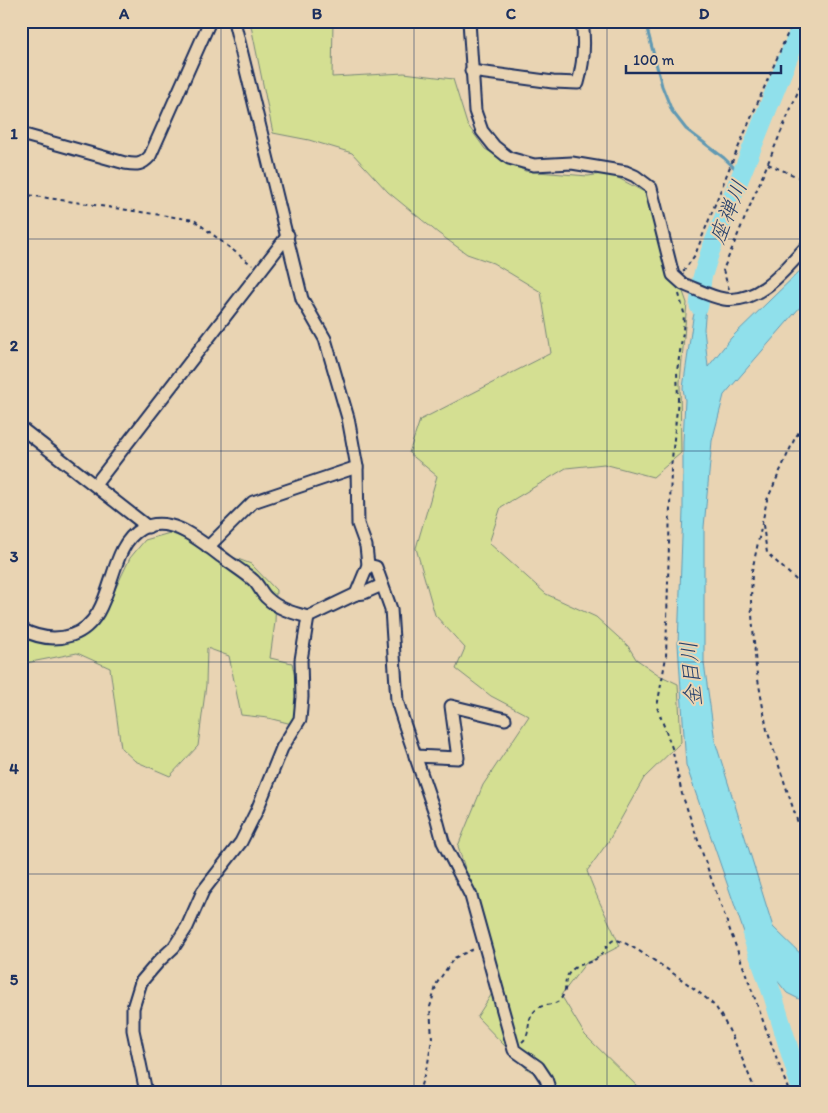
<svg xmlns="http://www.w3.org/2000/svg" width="828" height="1113" font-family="Itim,'Klee One',sans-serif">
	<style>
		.green { fill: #d4df92; stroke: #788778 }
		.water { fill: #90e0eb; stroke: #6199b3 }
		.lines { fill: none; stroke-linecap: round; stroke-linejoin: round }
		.stream { stroke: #6199b3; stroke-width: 3 }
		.river { stroke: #90e0eb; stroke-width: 19 }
		.minor-casing { stroke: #1b2f5e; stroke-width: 15 }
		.path { stroke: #1b2f5e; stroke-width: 2; stroke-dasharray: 4 4; stroke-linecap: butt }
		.minor { stroke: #e9d4b3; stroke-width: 11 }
		.grid { fill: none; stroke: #1b2f5e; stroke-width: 1; stroke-opacity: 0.55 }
		.labels { text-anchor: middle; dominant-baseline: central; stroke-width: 4; stroke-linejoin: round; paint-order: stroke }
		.water-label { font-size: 22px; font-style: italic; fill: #27416c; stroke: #e9d4b3 }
		.neatline { fill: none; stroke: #1b2f5e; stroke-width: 2 }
		.grid-label { font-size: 16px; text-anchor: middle; font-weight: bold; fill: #1b2f5e }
	</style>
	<rect width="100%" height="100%" fill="#e9d4b3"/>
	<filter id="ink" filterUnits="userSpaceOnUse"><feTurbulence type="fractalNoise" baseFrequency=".02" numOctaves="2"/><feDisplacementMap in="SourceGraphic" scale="10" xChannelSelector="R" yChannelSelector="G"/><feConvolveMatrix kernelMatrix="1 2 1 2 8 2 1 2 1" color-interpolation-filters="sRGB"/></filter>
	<g filter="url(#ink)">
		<!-- green -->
		<g class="green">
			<path d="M250,21H333L332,77L404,73L453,79L467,124L485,149L525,171L588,176L609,173L648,194L687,303L680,382L681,453L653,477L604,464L566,468L501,507L489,543L546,594L596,617L628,646L636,659L659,675L678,684L681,742L644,778L608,842L587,871C596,897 609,921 620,946L585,964L561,995L585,1035L643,1092H550L554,1084L527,1069L477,1017L500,981L458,846L483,785L529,716L491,696L456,669L465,648L435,615L416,548L437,476L409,453L420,420L551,353L541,292L493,263L467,254L438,233L388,192L352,153L309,140L273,133Z"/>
			<path d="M170,533L251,564L276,590L275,622L270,658L292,663L302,708L292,724L268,718L241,715L229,656L207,648L206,685L198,746L170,776L135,761L121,748L110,668L77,653L21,664V638L79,639L101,619L130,558L145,540Z"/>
		</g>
		<!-- water -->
		<path class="water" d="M711,249L704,329L708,367L731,338L807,264V299L724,395L712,441L704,527V663L715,741L773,927L807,960V1003L787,993L748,944L686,765L678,644L683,511V442L685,400L683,388L693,318Z"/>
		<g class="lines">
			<!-- stream -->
			<path class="stream" d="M645,21L662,86L672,111L686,129L724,158L742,175"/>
			<!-- river -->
			<g class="river">
				<path d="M699,306L702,278L710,252L803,21"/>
				<path d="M752,936L773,996L802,1092"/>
			</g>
			<defs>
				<g id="minor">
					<path d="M469,21L475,111L482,131L494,146L509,158L534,165L572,163L626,172L635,176L651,188L673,275L683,284C696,289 711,297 724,299C760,304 785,269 807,246"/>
					<path d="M471,71L553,82L578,83C584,62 585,42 582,21"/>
					<path d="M21,134L125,163C137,165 142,165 150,156L210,21"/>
					<path d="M21,428L148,527"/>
					<path d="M95,485L288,235"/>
					<path d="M208,547L253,502L357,467"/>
					<path d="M368,565L376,567L391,609L397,701L405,726L436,816L443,842L471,896L514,1050L538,1067L546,1079L549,1088L548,1092"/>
					<path d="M356,594L364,593L382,585"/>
					<path d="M21,629C38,638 54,641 72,635C117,619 105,549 141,529C170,513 200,541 222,557C232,565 244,572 253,580C259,585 261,593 267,598C278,609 294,613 308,617L356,594L368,565L366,546L358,524L357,467L348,418L325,339L302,299L234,21"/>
					<path d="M415,756L458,758L451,706L505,719"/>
					<path d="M146,1092L133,1030V1008L141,982L159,961L174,947L187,927L203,891L241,842L257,810L282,748L300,719L302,697L301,660L308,617"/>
				</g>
			</defs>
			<!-- minor casing -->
			<use href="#minor" class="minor-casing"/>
			<!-- path -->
			<g class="path">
				<path d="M768,164L807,181"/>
				<path d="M21,194L194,220L252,265"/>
				<path d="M683,272L695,255L729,169L793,21"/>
				<path d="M729,289L723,270L807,70"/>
				<path d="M679,294L684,313L683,332L677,371L678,399L671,469L666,657L657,707L672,748L682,794L712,881L789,1092"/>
				<path d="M807,419L794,440L767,500L752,571L751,601L756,668L767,730L807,850"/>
				<path d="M763,525L767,553L807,590"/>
				<path d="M522,1042C532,1034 525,1022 534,1012C542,1001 556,1008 562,997C569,987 561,980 572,970C579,963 589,964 596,959C603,955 607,943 614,940C623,936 711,998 717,1009C733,1034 744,1064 756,1092"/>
				<path d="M416,1092L421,1085L428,1063L432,1039L430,1007L437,983L454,958L474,949"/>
			</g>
			<!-- minor -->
			<use href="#minor" class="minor"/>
		</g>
	</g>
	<!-- grid -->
	<path class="grid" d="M221,21V1092M414,21V1092M607,21V1092M21,239H807M21,451H807M21,662H807M21,874H807"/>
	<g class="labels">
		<!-- water labels -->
		<g class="water-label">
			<text transform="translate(728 212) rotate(-68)">座禅川</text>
			<text transform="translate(691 674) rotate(-95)">金目川</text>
		</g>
	</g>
	<!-- margin -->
	<rect width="828" height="1113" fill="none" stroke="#e9d4b3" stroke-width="55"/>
	<!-- scale -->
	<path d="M626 65v8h155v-8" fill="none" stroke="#1b2f5e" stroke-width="2.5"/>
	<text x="633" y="65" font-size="15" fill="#1b2f5e" stroke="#e9d4b3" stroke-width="4" paint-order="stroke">100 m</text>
	<rect x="28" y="28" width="772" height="1058" class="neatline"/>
	<g class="grid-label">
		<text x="124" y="19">A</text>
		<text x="317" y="19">B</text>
		<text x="511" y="19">C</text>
		<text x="704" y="19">D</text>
		<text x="14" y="139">1</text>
		<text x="14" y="351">2</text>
		<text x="14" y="562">3</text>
		<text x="14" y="774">4</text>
		<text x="14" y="985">5</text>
	</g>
</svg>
